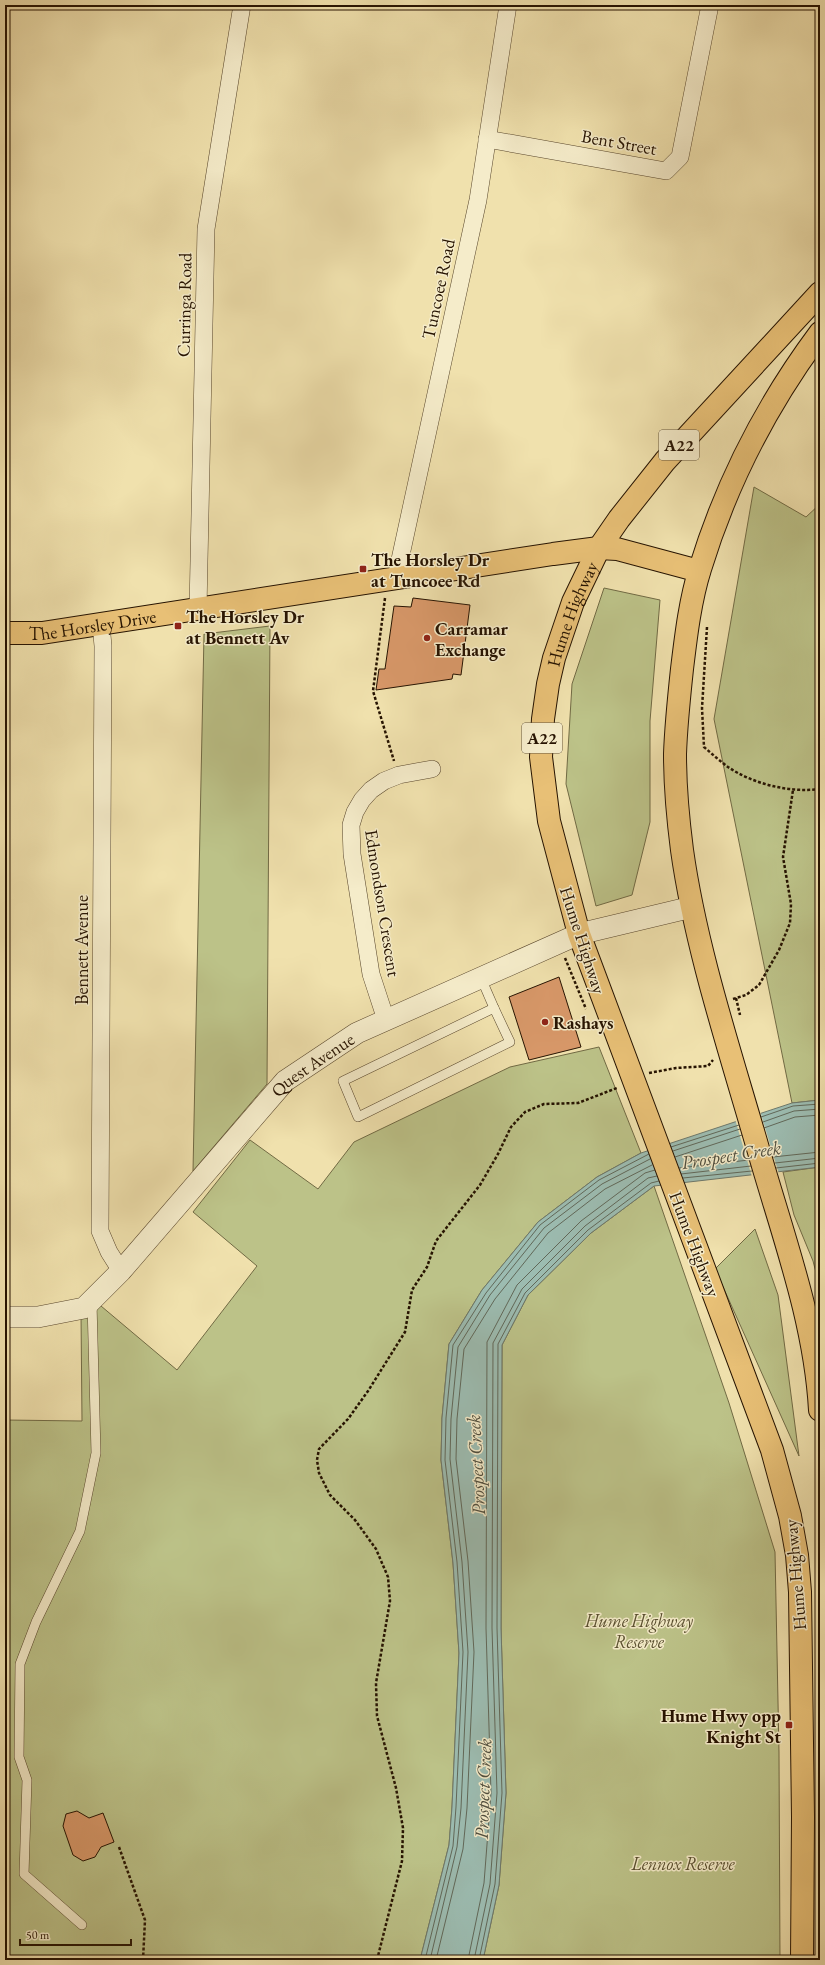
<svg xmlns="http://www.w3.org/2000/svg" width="825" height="1965" font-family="'EB Garamond',serif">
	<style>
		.green { fill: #bcc288; stroke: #716a44 }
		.water { fill: #9cbcb1; stroke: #6d786b }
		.pier { fill: #f0e1ad }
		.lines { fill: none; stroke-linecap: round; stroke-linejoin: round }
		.shore { stroke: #616859; stroke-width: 1 }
		.building { fill: #d89869; stroke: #261301 }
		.service-casing { stroke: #58462c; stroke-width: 10 }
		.minor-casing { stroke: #58462c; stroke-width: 18 }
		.tertiary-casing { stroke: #58462c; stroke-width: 22 }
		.primary-casing { stroke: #261301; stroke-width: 24 }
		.trunk-casing { stroke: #261301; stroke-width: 24 }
		.path { stroke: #261301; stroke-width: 2.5; stroke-dasharray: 3 2; stroke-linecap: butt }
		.service { stroke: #f5ecca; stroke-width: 9 }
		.minor { stroke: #f5ecca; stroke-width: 17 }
		.tertiary { stroke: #f5ecca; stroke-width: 21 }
		.primary { stroke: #e8c076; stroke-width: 22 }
		.trunk { stroke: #e8c076; stroke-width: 22 }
		.poi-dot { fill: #8f2418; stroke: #f5ecca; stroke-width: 1.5 }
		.labels { text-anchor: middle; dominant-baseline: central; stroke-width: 3; stroke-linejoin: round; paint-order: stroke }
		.shield { fill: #f5ecca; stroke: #64543d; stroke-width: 1 }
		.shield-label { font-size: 17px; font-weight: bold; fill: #261301 }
		.street-label { font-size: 18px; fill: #261301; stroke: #f5ecca }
		.poi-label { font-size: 18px; font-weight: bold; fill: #261301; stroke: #f5ecca; text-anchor: start }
		.park-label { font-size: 18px; font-style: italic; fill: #5a5030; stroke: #f5ecca }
		.water-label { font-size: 19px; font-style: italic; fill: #4f4e3f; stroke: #f5ecca }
	</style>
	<rect width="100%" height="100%" fill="#f0e1ad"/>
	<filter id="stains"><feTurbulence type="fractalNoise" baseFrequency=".005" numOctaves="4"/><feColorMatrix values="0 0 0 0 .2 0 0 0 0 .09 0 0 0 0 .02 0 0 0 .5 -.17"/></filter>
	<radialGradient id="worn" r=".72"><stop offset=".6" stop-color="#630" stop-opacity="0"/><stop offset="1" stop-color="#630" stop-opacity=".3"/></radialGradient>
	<!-- green -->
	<g class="green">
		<path d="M754,487L806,517L820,504V1100L792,1103L714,719Z"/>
		<path d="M604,588L660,600L650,721V822L632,895L596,906L566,784L572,684Z"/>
		<path d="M270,626L267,1084L193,1171L204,634Z"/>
		<path d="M599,1047L641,1153L597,1177L538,1222L482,1290L449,1344L442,1418L441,1460L453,1563L459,1653L452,1807L449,1845L420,1960H5V1420L82,1421L81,1314L101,1306L177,1370L257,1266L193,1212L250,1140L318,1189L354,1142L510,1067Z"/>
		<path d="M820,1167V1288L813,1261L794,1215L783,1172Z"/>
		<path d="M654,1186L729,1403L775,1552L779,1752L780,1960H483L499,1885L506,1793L501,1628L502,1345L528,1295L591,1233Z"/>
		<path d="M755,1229L778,1295L799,1456L715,1269Z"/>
	</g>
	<!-- water -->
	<path class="water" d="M820,1100V1167L654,1186L591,1233L528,1295L502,1345L501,1628L506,1793L499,1885L483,1960H420L449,1845L452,1807L459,1653L453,1563L441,1460L442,1418L449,1344L482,1290L538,1222L597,1177L641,1153L792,1103Z"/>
	<!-- pier -->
	<path class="pier" d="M760,1111L779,1174L752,1177L735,1119Z"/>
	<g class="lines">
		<!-- shore -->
		<g class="shore">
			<path d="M761,1117L793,1106L820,1104"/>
			<path d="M763,1122L794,1111L820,1109"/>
			<path d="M764,1128L795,1117L820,1115"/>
			<path d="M671,1147L739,1125"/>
			<path d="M673,1151L740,1129"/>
			<path d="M675,1157L742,1135"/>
			<path d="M773,1157L820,1152"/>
			<path d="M775,1163L820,1158"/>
			<path d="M679,1168L749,1160"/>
			<path d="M776,1168L820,1163"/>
			<path d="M681,1174L751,1166"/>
			<path d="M683,1178L752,1171"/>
			<path d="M425,1960L453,1846L456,1807L463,1652L457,1562L445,1460L446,1418L453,1345L486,1293L540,1225L599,1180L649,1154"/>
			<path d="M430,1960L457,1847L461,1808L468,1652L462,1562L450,1459L451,1419L458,1347L490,1295L544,1228L602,1184L650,1159"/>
			<path d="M436,1960L463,1849L467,1808L474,1652L468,1561L456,1459L457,1419L464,1349L495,1299L548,1233L605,1189L652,1165"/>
			<path d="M468,1960L484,1883L491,1793L486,1628L487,1342L517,1285L581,1221L645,1173L655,1170"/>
			<path d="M474,1960L490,1884L497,1793L492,1628L493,1343L522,1289L585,1226L648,1178L657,1176"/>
			<path d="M479,1960L495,1884L502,1793L497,1628L498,1344L525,1293L588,1230L651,1183L659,1181"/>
		</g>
	</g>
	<!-- building -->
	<g class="building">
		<path d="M413,598L470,605L461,675L453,674L452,679L376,690L379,669H385L394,606L411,607Z"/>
		<path d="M559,977L581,1047L529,1060L509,997Z"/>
		<path d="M77,1811L89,1818L103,1813L114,1842L101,1847L95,1857L83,1861L73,1855L63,1826L66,1814Z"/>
	</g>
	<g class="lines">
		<defs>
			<g id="service">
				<path d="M481,978L494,1008"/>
				<path d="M494,1008L510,1042L358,1117L343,1081Z"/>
				<path d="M82,1925L24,1874L27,1780L19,1757L20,1664L36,1622L80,1531L96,1453L92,1303"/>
			</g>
			<g id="minor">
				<path d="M487,139L666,171L680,157L710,5"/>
				<path d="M396,578L478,200L508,5"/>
				<path d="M198,609L206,229L242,5"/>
				<path d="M101,624L103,646L100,1231L109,1252L121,1271"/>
				<path d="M386,1020L371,974L352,854L351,825L355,812L362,800L371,790L384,781L399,775L432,769"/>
			</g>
			<g id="tertiary">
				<path id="s1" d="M5,1317H38L84,1308L121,1271L285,1081L357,1033L579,934L692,907"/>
			</g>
			<g id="primary">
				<path id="s2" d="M5,633H42L553,554L599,548L617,549L699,571"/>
			</g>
			<g id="trunk">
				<path d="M820,333C767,404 726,484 700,569C690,601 686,636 682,669C679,697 676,726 675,754C675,785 678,819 682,850C696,950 731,1054 759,1152C783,1236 815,1321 820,1410"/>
				<path id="s3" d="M802,1960L803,1817L800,1592L797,1555L790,1516L772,1450L579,934L549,821L541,757L543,719L548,684L554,658L573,602L599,548L619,519L665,461L820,293"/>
			</g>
		</defs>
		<!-- service casing -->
		<use href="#service" class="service-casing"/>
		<!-- minor casing -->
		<use href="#minor" class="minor-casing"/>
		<!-- tertiary casing -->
		<use href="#tertiary" class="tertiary-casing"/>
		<!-- primary casing -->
		<use href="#primary" class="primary-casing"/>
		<!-- trunk casing -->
		<use href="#trunk" class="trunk-casing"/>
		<!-- path -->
		<g class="path">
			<path d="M385,598L373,691L394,761"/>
			<path d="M707,627L702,708L704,747C712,754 720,761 728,767C753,784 790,793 820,789"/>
			<path d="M565,958L586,1009"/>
			<path d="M736,998L740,1015"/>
			<path d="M733,999L746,995L759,985L779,950L790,923L791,904L783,857L793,790"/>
			<path d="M649,1073L676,1068L708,1066L713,1060"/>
			<path d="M119,1847L145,1920L143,1960"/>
			<path d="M377,1960L402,1861L403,1828L396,1788L377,1716L376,1683L390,1601L388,1577L376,1549L355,1520L330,1495L319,1473L317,1460L319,1449L348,1419L368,1391L405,1332L412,1290L427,1267L436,1241L480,1185L498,1154L511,1127L525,1112L544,1104L578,1103L617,1088"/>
		</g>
		<!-- service -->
		<use href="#service" class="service"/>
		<!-- minor -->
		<use href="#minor" class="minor"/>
		<!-- tertiary -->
		<use href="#tertiary" class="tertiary"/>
		<!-- primary -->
		<use href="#primary" class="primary"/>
		<!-- trunk -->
		<use href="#trunk" class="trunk"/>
	</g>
	<!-- markers -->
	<g class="poi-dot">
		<rect x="359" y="565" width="8" height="8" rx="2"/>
		<rect x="174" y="622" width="8" height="8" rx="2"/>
		<circle cx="427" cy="638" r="4"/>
		<circle cx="545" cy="1022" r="4"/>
		<rect x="785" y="1721" width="8" height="8" rx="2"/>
	</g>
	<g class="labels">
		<!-- shield labels -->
		<g class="shield">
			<rect x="659" y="430" width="40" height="30" rx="3"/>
			<rect x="522" y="723" width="40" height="30" rx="3"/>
		</g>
		<g class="shield-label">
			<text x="679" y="445">A22</text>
			<text x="542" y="738">A22</text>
		</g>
		<!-- street labels -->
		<g class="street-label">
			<text transform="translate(619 142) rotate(10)">Bent Street</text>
			<text transform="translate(438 289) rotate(-78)">Tuncoee Road</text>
			<text transform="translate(184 305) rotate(-89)">Curringa Road</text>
			<text stroke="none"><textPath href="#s3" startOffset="1393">Hume Highway</textPath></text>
			<text stroke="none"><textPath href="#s2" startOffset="88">The Horsley Drive</textPath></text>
			<text transform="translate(383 903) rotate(81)">Edmondson Crescent</text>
			<text transform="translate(583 940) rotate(72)">Hume Highway</text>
			<text transform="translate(81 950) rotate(-90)">Bennett Avenue</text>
			<text stroke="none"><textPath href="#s1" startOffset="415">Quest Avenue</textPath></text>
			<text transform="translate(695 1244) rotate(69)">Hume Highway</text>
			<text transform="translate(795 1575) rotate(-95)">Hume Highway</text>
		</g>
		<!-- poi labels -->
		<g class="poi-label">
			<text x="371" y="559">The Horsley Dr<tspan x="371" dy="21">at Tuncoee Rd</tspan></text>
			<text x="186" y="616">The Horsley Dr<tspan x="186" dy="21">at Bennett Av</tspan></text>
			<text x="435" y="628">Carramar<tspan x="435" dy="21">Exchange</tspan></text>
			<text x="553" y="1022">Rashays</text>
			<text x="781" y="1715" text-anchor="end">Hume Hwy opp<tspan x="781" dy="21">Knight St</tspan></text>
		</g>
		<!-- park labels -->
		<g class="park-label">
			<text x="639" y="1620">Hume Highway<tspan x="639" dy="21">Reserve</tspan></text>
			<text x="683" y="1863">Lennox Reserve</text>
		</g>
		<!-- water labels -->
		<g class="water-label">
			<text transform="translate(731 1155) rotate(-9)">Prospect Creek</text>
			<text transform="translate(476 1465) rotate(-93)">Prospect Creek</text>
			<text transform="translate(483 1789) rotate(-88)">Prospect Creek</text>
		</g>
	</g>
	<!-- margin -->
	<rect width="825" height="1965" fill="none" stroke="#f0e1ad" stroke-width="20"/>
	<rect x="6" y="6" width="813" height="1953" fill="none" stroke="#261301" stroke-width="2"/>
	<rect x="10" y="10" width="805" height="1945" fill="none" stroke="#261301"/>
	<!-- scale -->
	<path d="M20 1939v6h111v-6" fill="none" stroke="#261301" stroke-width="2"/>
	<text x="26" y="1939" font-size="12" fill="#261301" stroke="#f5ecca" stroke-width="3" paint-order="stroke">50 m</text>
	<rect width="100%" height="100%" filter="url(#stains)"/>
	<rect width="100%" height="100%" fill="url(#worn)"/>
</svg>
